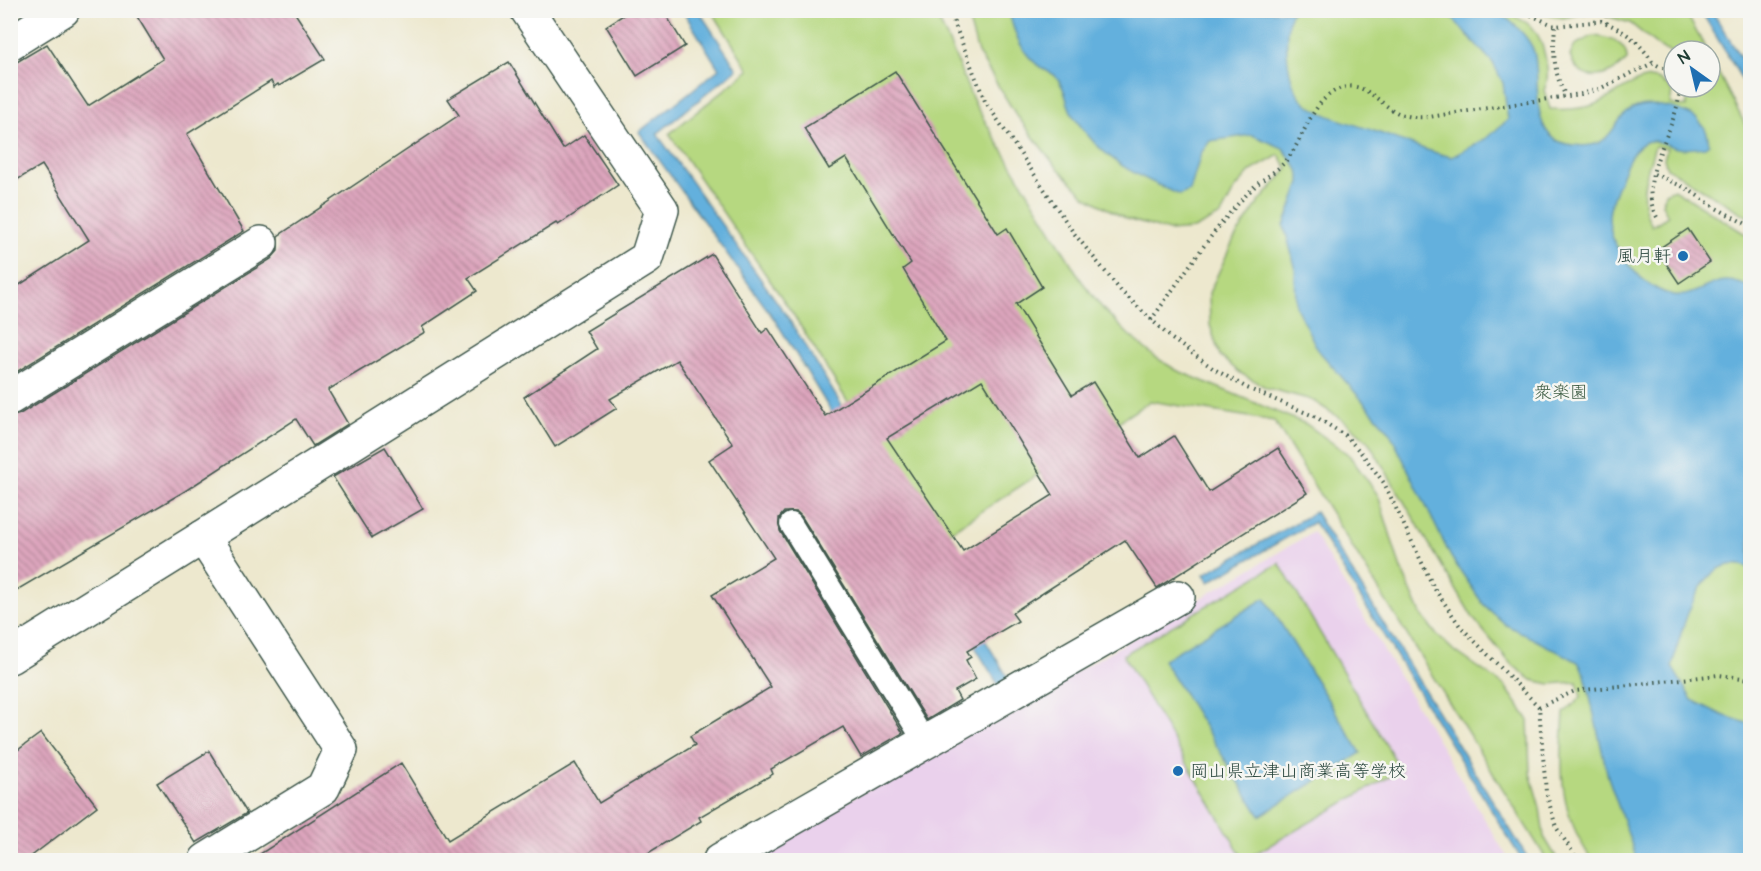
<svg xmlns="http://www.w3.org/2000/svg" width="1761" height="871" font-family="'Architects Daughter','Klee One',sans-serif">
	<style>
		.built { fill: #ead1ec }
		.garden { fill: #b6d880; stroke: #6a8a5a; stroke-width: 1.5 }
		.water { fill: #64b0dd; stroke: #427688; stroke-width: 1.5 }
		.building { fill: url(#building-back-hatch); fill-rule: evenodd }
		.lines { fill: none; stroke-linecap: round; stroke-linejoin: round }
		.service-casing { stroke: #3e574b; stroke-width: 26 }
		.minor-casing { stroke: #3e574b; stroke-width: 36 }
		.path { stroke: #3e574b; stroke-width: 4; stroke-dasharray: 1.5 4.5; stroke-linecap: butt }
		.service { stroke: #fff; stroke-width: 22 }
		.minor { stroke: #fff; stroke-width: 33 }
		.poi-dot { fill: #1f6fb2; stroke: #f6f6f2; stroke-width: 2 }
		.labels { text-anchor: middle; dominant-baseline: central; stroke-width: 5; stroke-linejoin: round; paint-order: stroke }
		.poi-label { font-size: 18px; fill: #1f3d34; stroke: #f6f6f2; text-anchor: end }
		.park-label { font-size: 18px; fill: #3d5c43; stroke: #f6f6f2 }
	</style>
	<defs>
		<pattern id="building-back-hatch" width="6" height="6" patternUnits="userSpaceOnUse" patternTransform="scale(1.5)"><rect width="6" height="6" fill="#dda5bd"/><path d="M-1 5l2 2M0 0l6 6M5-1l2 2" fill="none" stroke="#b3889a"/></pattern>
	</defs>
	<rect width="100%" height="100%" fill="#f6f6f2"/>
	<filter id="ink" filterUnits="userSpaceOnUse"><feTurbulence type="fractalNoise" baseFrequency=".0167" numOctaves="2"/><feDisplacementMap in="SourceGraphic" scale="12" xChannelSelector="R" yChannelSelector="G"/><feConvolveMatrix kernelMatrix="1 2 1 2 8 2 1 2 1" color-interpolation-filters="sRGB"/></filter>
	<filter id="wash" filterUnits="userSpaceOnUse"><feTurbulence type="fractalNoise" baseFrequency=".008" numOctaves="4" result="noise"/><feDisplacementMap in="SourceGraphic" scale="24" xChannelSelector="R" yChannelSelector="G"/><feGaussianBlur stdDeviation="1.35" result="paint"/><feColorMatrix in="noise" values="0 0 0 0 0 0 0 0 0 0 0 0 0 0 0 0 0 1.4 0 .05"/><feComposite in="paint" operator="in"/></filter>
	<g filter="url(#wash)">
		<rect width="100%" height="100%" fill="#ede8ce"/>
		<!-- built -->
		<path class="built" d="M1313,532L1509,860H742L1059,682Z"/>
		<!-- garden -->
		<g class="garden">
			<path d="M712,11H933C952,42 961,76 977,108L1081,280L1103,309L1129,335L1155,357L1176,370L1306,424L1349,455L1378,495L1400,566L1421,614L1436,634L1452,649L1505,686L1528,719L1530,773L1540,808L1544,837L1558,860H1547L1274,421L1150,401L935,542L793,314L669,134L749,70Z"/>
			<path d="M966,11H1505C1514,18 1526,20 1533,28C1544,41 1552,76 1544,90L1550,109C1566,110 1581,110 1596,104C1621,95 1650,59 1672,92L1670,104L1686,107L1690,87H1710V57L1750,134V218L1667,168L1664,159L1667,148L1655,146C1646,175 1636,198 1652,226L1668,216L1662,204L1665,193L1674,189L1750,237V860H1592C1558,811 1560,772 1564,713L1581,697L1577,682L1550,684L1532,680L1510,663L1473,618L1368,441L1346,422L1312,400L1267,388L1240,373L1220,356L1210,325L1209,293L1234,239L1259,202L1288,169L1279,155L1251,171L1235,189L1221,215L1194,229L1169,231L1126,219L1085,196L1054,164L1015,113L978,53Z"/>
			<path d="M1538,11H1685L1707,51H1674V54L1661,48L1630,23L1593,12L1563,18L1550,16Z"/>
			<path d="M1592,36C1608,37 1627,41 1627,60C1608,79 1581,86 1570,56L1575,45Z"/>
			<path d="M1279,563L1401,770L1244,860L1123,655Z"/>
		</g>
		<!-- water -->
		<g class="water">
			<path d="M683,11H699L737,69L657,134L787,316L1010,681L999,686L777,323L639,132L719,69Z"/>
			<path d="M1009,11H1292C1282,31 1286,87 1305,102C1323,117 1352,123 1374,131C1401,140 1424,151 1452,157L1485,139L1508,120L1503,83L1493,63L1453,19L1430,11C1448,10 1477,6 1494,10C1498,12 1504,18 1509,20C1518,27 1531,41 1534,52C1542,79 1527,136 1567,144C1619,154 1607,118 1637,107C1653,101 1691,110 1701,123C1707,129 1708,136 1709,144L1705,147C1696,148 1686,150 1677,148C1668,146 1655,138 1646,142C1633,148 1627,162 1622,175C1618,186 1612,197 1610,209C1604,238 1629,271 1652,286C1698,316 1706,263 1750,288V568C1700,546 1680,634 1672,667L1692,700L1722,715L1750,724V860H1637L1608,777L1585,675L1578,662L1506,625L1483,604L1451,557L1389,431L1318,350L1296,307L1295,266L1284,226L1300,183V174L1295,165L1283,148L1252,135L1210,141L1201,153L1190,191L1180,195C1135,175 1102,160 1074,117C1065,104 1067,88 1055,76C1050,72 1044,70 1039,66C1022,54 1013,30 1009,11Z"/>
			<path d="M1701,11H1712L1750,73V93Z"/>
			<path d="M1315,512L1529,860H1522L1314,522L1209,582L1204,574Z"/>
			<path d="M1265,598L1361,753L1260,816L1163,660Z"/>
		</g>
		<g id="blocks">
			<!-- building -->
			<g class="building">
				<path d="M133,10H293L325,59L279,86L278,84L274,87L271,81L187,134L244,231L10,376V291L89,240L42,165L10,184V66L47,44L88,106L163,59Z"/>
				<path d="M631,10H663L685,46L637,76L606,26Z"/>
				<path d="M509,62L563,149L584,135L618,185L558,225L556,223L468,278L477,291L422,327L425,332L328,390L348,424L313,446L296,419L185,491L10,594V417L20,414L271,259L278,251V236L459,115L448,99Z"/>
				<path d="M895,71L998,234L1007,228L1042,287L1016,304L1072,395L1093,382L1140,458L1174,436L1209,492L1278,448L1307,493L1157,588L1125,540L1012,613L1018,621L967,651L971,657L966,660L976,679L955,691L960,700L927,720L802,517L797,512H784L779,518L780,531L903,733L861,757L843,727L771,769L773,774L699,817L701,821L635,861H249L401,763L448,840L575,763L599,803L695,745L690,736L771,687L712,595L774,558L709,460L733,444L677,360L610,399L617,408L555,447L524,397L597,349L586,331L712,254L762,333L768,328L825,416L946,341L903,269L911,263L846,158L829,169L804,128ZM982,380L1053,495L963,551L887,438Z"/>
				<path d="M1688,229L1710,262L1679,283L1657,250Z"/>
				<path d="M385,447L423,509L372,538L333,477Z"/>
				<path d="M41,733L97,806L25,861H10V756Z"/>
				<path d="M209,751L247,813L196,843L157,783Z"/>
			</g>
		</g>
	</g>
	<g filter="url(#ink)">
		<use href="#blocks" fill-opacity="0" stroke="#3e574b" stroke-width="1.5"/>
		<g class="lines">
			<defs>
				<path id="service" d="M791,524L925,742"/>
				<g id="minor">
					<path d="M10,43L63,10"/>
					<path d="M10,398L261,243"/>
					<path d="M203,537L647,258L662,210L527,10"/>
					<path d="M10,657L203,537L341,750L323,788L206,860"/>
					<path d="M720,860L1178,597"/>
				</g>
			</defs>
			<!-- service casing -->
			<use href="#service" class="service-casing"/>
			<!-- minor casing -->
			<use href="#minor" class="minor-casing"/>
			<!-- path -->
			<g class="path">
				<path d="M949,10L985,101L1073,232L1121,291L1172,339L1214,369L1247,388L1316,417L1346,436L1363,455L1384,483L1434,588L1460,626L1539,707L1546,792L1556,827L1578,860"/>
				<path d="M1520,10L1555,26L1601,21C1623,29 1640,42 1653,63"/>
				<path d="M1606,10L1607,23"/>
				<path d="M1555,26C1553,51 1553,74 1566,96"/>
				<path d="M1654,174L1686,188L1716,208L1750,226"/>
				<path d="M1657,217C1634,178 1680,127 1680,87"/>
				<path d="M1151,320C1184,275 1215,225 1255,186C1264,178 1275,172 1284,163C1305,141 1311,94 1346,87C1366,83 1381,105 1398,113C1408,117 1418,118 1429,117L1581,94L1599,89L1653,63L1674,74"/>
				<path d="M1539,707L1575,691L1718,675L1750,679"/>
			</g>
			<!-- service -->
			<use href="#service" class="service"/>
			<!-- minor -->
			<use href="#minor" class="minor"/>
		</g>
	</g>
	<!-- markers -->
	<g class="poi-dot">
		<circle cx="1683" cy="256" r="6"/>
		<circle cx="1178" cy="771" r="6"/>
	</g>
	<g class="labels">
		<!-- poi labels -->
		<g class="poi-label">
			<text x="1671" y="256">風月軒</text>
			<text x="1190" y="771" text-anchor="start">岡山県立津山商業高等学校</text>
		</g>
		<!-- park labels -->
		<g class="park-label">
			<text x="1561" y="392">衆楽園</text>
		</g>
	</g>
	<!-- margin -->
	<rect width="1761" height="871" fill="none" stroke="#f6f6f2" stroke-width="36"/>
	<!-- north arrow -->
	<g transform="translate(1692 69) rotate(326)"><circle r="28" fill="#f6f6f2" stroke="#a0aca6" stroke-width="1.5"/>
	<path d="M0-4.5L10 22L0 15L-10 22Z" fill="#1f6fb2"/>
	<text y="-9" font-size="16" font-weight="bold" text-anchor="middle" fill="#1f3d34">N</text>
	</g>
</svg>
